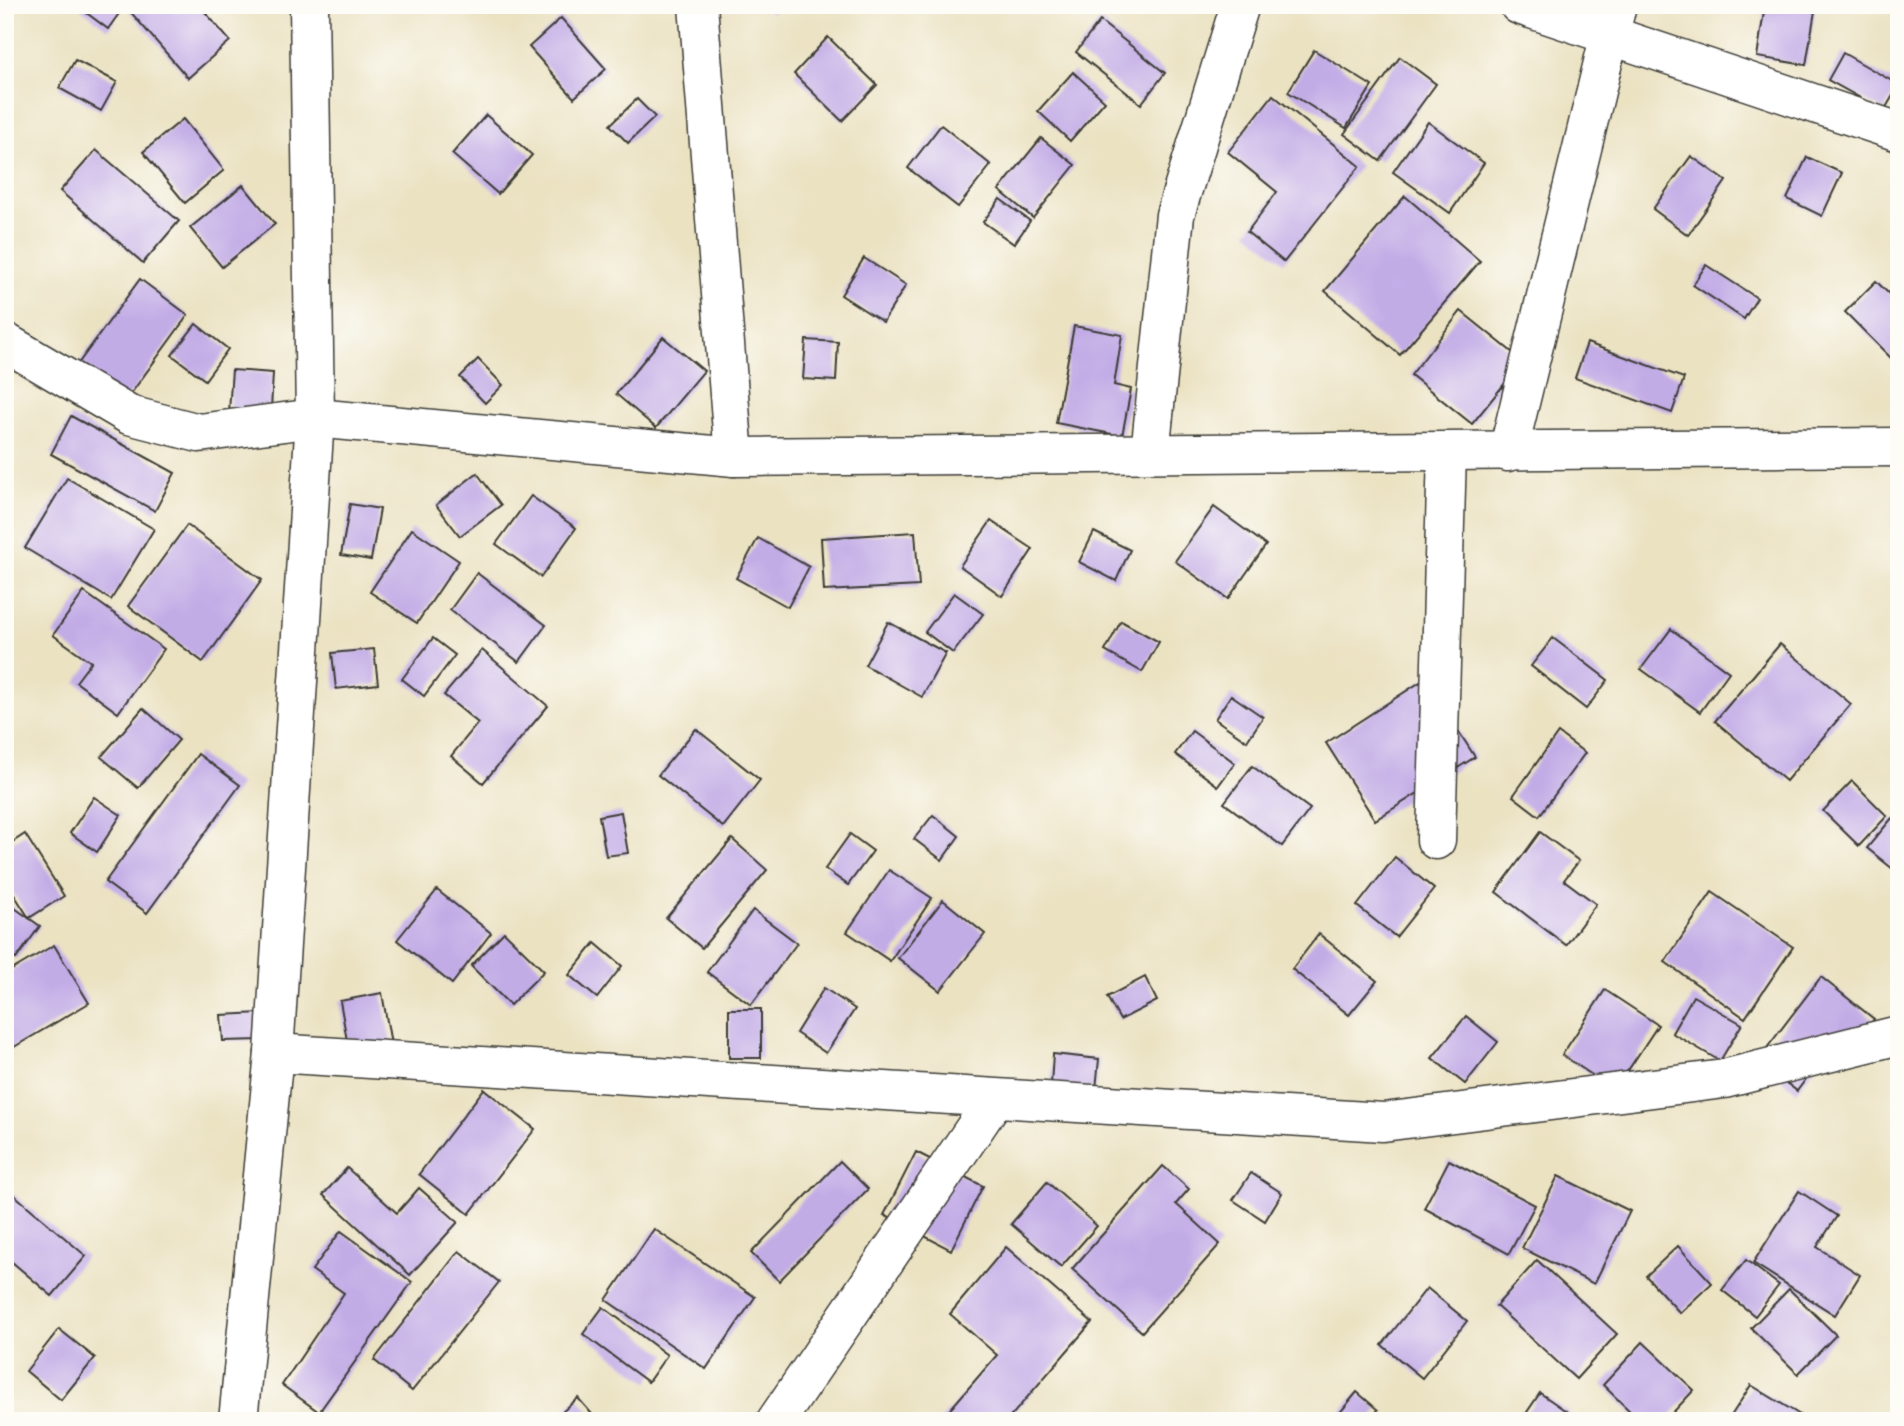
<svg xmlns="http://www.w3.org/2000/svg" width="1904" height="1426" font-family="'Balsamiq Sans',sans-serif">
	<style>
		.building { fill: #c2ace6 }
		.lines { fill: none; stroke-linecap: round; stroke-linejoin: round }
		.street-casing { stroke: #3b3a35; stroke-width: 41 }
		.street { stroke: #fff; stroke-width: 38 }
	</style>
	<rect width="100%" height="100%" fill="#fdfcf7"/>
	<filter id="ink" filterUnits="userSpaceOnUse"><feTurbulence type="fractalNoise" baseFrequency=".0143" numOctaves="2"/><feDisplacementMap in="SourceGraphic" scale="14" xChannelSelector="R" yChannelSelector="G"/><feConvolveMatrix kernelMatrix="1 2 1 2 8 2 1 2 1" color-interpolation-filters="sRGB"/></filter>
	<filter id="wash" filterUnits="userSpaceOnUse"><feTurbulence type="fractalNoise" baseFrequency=".00686" numOctaves="4" result="noise"/><feDisplacementMap in="SourceGraphic" scale="28" xChannelSelector="R" yChannelSelector="G"/><feGaussianBlur stdDeviation="1.57" result="paint"/><feColorMatrix in="noise" values="0 0 0 0 0 0 0 0 0 0 0 0 0 0 0 0 0 1.4 0 .05"/><feComposite in="paint" operator="in"/></filter>
	<g filter="url(#wash)">
		<rect width="100%" height="100%" fill="#ebe2c2"/>
		<g id="blocks">
			<!-- building -->
			<g class="building">
				<path d="M76,5H125L108,29Z"/>
				<path d="M131,5H199L230,41L188,78L127,8Z"/>
				<path d="M765,5H782L771,13Z"/>
				<path d="M1765,5H1816L1806,65L1757,57Z"/>
				<path d="M561,18L606,69L574,98L529,47Z"/>
				<path d="M1100,21L1165,73L1141,104L1076,52Z"/>
				<path d="M828,37L877,85L842,121L794,74Z"/>
				<path d="M1314,50L1372,86L1346,128L1288,92Z"/>
				<path d="M1843,53L1899,85L1884,111L1828,80Z"/>
				<path d="M1400,57L1436,84L1380,161L1344,134Z"/>
				<path d="M75,60L117,82L101,111L59,88Z"/>
				<path d="M1073,72L1105,101L1070,141L1038,111Z"/>
				<path d="M1273,95L1360,166L1284,262L1247,232L1277,192L1228,152Z"/>
				<path d="M637,99L655,117L628,143L610,125Z"/>
				<path d="M486,115L532,155L498,194L452,154Z"/>
				<path d="M183,119L224,170L185,203L143,152Z"/>
				<path d="M1428,122L1484,163L1450,213L1393,172Z"/>
				<path d="M941,125L991,165L958,207L908,168Z"/>
				<path d="M1041,138L1075,165L1033,218L999,190Z"/>
				<path d="M96,150L179,221L143,263L60,191Z"/>
				<path d="M1691,156L1726,181L1688,235L1653,209Z"/>
				<path d="M1807,157L1842,173L1822,216L1787,199Z"/>
				<path d="M243,185L275,224L222,267L190,228Z"/>
				<path d="M1405,196L1480,261L1400,355L1325,291Z"/>
				<path d="M1000,199L1030,221L1014,244L983,222Z"/>
				<path d="M864,258L906,285L883,322L841,295Z"/>
				<path d="M1706,265L1757,298L1744,319L1693,285Z"/>
				<path d="M140,279L188,315L124,403L75,368Z"/>
				<path d="M1876,281L1899,304V366L1845,312Z"/>
				<path d="M1461,311L1523,361L1472,424L1411,375Z"/>
				<path d="M196,324L228,349L205,380L172,355Z"/>
				<path d="M1074,326L1122,335L1114,385L1131,389L1122,436L1056,423Z"/>
				<path d="M663,337L704,371L656,428L616,394Z"/>
				<path d="M806,340L838,342L836,381L803,379Z"/>
				<path d="M1587,343L1684,378L1672,413L1575,378Z"/>
				<path d="M478,359L503,385L485,403L460,377Z"/>
				<path d="M232,370L273,373L270,428L228,425Z"/>
				<path d="M71,416L175,473L155,511L51,454Z"/>
				<path d="M477,473L501,505L460,536L436,505Z"/>
				<path d="M67,478L154,529L111,600L25,548Z"/>
				<path d="M531,496L576,528L541,577L496,544Z"/>
				<path d="M350,504L380,509L371,560L341,555Z"/>
				<path d="M1214,507L1266,545L1228,599L1175,561Z"/>
				<path d="M991,521L1033,549L1002,596L960,566Z"/>
				<path d="M187,525L262,580L203,662L128,606Z"/>
				<path d="M412,529L459,561L417,623L370,592Z"/>
				<path d="M915,532L919,586L824,591L821,538Z"/>
				<path d="M1094,532L1130,550L1116,581L1079,562Z"/>
				<path d="M758,538L809,567L788,607L736,578Z"/>
				<path d="M477,573L546,625L519,662L450,610Z"/>
				<path d="M84,592L164,649L118,713L76,682L91,662L53,635Z"/>
				<path d="M954,593L983,614L953,653L925,632Z"/>
				<path d="M1121,621L1159,642L1142,672L1105,651Z"/>
				<path d="M888,622L946,653L922,697L865,665Z"/>
				<path d="M1671,629L1729,672L1700,712L1641,669Z"/>
				<path d="M433,638L455,655L424,696L402,679Z"/>
				<path d="M1553,638L1608,680L1586,709L1531,666Z"/>
				<path d="M1780,644L1851,704L1786,781L1715,721Z"/>
				<path d="M374,649L378,684L336,689L332,653Z"/>
				<path d="M482,650L548,706L483,783L451,756L478,723L444,695Z"/>
				<path d="M1425,679L1475,757L1375,820L1326,743Z"/>
				<path d="M1231,695L1263,717L1247,741L1215,719Z"/>
				<path d="M143,708L179,740L138,788L101,757Z"/>
				<path d="M696,729L760,780L723,827L658,775Z"/>
				<path d="M1192,731L1235,763L1218,786L1175,754Z"/>
				<path d="M1558,733L1585,753L1539,816L1513,796Z"/>
				<path d="M198,754L240,785L147,913L105,882Z"/>
				<path d="M1252,766L1310,809L1282,846L1224,803Z"/>
				<path d="M1852,781L1887,816L1859,846L1823,811Z"/>
				<path d="M94,797L121,815L97,852L70,833Z"/>
				<path d="M621,812L628,853L606,856L599,816Z"/>
				<path d="M933,815L959,836L942,860L914,839Z"/>
				<path d="M1892,818L1899,824V874L1867,848Z"/>
				<path d="M1540,832L1579,861L1564,880L1596,904L1566,945L1496,892Z"/>
				<path d="M25,834L64,896L29,918L5,880V847Z"/>
				<path d="M850,834L873,851L848,885L825,869Z"/>
				<path d="M732,839L767,870L702,948L666,918Z"/>
				<path d="M1395,857L1434,889L1396,937L1357,906Z"/>
				<path d="M889,870L932,898L890,961L847,932Z"/>
				<path d="M437,890L491,933L452,984L397,940Z"/>
				<path d="M1712,892L1793,947L1745,1018L1665,962Z"/>
				<path d="M943,900L985,934L940,991L898,958Z"/>
				<path d="M5,901L40,926L16,959L5,951Z"/>
				<path d="M753,910L797,943L751,1005L707,972Z"/>
				<path d="M504,932L544,971L510,1005L471,966Z"/>
				<path d="M1319,934L1377,981L1349,1015L1292,969Z"/>
				<path d="M595,943L622,966L597,998L569,975Z"/>
				<path d="M54,945L89,1003L9,1050L5,1043V974Z"/>
				<path d="M1145,977L1157,1001L1120,1020L1107,997Z"/>
				<path d="M1821,977L1874,1019L1847,1055L1832,1044L1797,1091L1757,1061Z"/>
				<path d="M824,988L855,1009L826,1053L796,1033Z"/>
				<path d="M1605,990L1658,1025L1615,1090L1562,1055Z"/>
				<path d="M382,993L391,1044L349,1052L340,1001Z"/>
				<path d="M1693,996L1742,1024L1720,1061L1672,1033Z"/>
				<rect x="729" y="1009" width="32" height="49"/>
				<path d="M261,1013L262,1040L223,1041L221,1015Z"/>
				<path d="M1466,1016L1498,1042L1465,1084L1432,1058Z"/>
				<path d="M1053,1054L1099,1059L1096,1089L1051,1085Z"/>
				<path d="M484,1089L535,1129L469,1214L419,1174Z"/>
				<path d="M916,1152L983,1186L951,1250L884,1215Z"/>
				<path d="M1449,1160L1535,1205L1509,1254L1424,1208Z"/>
				<path d="M840,1161L868,1189L779,1281L751,1253Z"/>
				<path d="M1163,1166L1189,1189L1176,1204L1220,1244L1142,1332L1072,1269Z"/>
				<path d="M347,1168L397,1213L419,1188L458,1222L410,1275L323,1195Z"/>
				<path d="M1251,1173L1282,1193L1265,1221L1233,1200Z"/>
				<path d="M1558,1176L1630,1211L1594,1284L1522,1248Z"/>
				<path d="M1047,1182L1097,1226L1061,1267L1011,1224Z"/>
				<path d="M5,1187L86,1256L52,1296L5,1256Z"/>
				<path d="M1799,1191L1837,1216L1817,1247L1860,1275L1835,1315L1753,1263Z"/>
				<path d="M654,1229L755,1297L706,1369L606,1300Z"/>
				<path d="M341,1231L412,1282L319,1412L282,1385L344,1293L312,1270Z"/>
				<path d="M1678,1246L1712,1283L1680,1313L1646,1276Z"/>
				<path d="M1006,1247L1092,1322L1007,1421H940L997,1355L950,1314Z"/>
				<path d="M459,1251L499,1282L412,1391L374,1360Z"/>
				<path d="M1537,1260L1617,1334L1576,1379L1496,1306Z"/>
				<path d="M1746,1260L1779,1285L1755,1316L1722,1290Z"/>
				<path d="M1427,1288L1467,1321L1422,1378L1382,1345Z"/>
				<path d="M1789,1289L1836,1335L1798,1374L1751,1328Z"/>
				<path d="M603,1307L667,1355L648,1382L583,1334Z"/>
				<path d="M59,1329L95,1358L61,1400L26,1371Z"/>
				<path d="M1643,1342L1694,1390L1665,1421H1640L1603,1385Z"/>
				<path d="M1751,1385L1800,1415L1796,1421H1738L1731,1416Z"/>
				<path d="M1357,1392L1378,1410L1369,1421H1333Z"/>
				<path d="M1540,1393L1569,1413L1564,1421H1521Z"/>
				<path d="M578,1398L598,1421H552Z"/>
			</g>
		</g>
	</g>
	<g filter="url(#ink)">
		<use href="#blocks" fill-opacity="0" stroke="#3b3a35" stroke-width="2"/>
		<g class="lines">
			<defs>
				<g id="street">
					<path d="M698,5L734,457"/>
					<path d="M1519,5L1899,132"/>
					<path d="M5,342L129,415L199,433L315,418L734,457L1899,447"/>
					<path d="M1508,452L1617,5"/>
					<path d="M1150,453L1175,215L1240,5"/>
					<path d="M1436,840L1447,452"/>
					<path d="M274,1053L1383,1122L1724,1079L1899,1035"/>
					<path d="M238,1421L274,1053L315,418L309,5"/>
					<path d="M776,1421L994,1100"/>
				</g>
			</defs>
			<!-- street casing -->
			<use href="#street" class="street-casing"/>
			<!-- street -->
			<use href="#street" class="street"/>
		</g>
	</g>
	<!-- margin -->
	<rect width="1904" height="1426" fill="none" stroke="#fdfcf7" stroke-width="28"/>
</svg>
